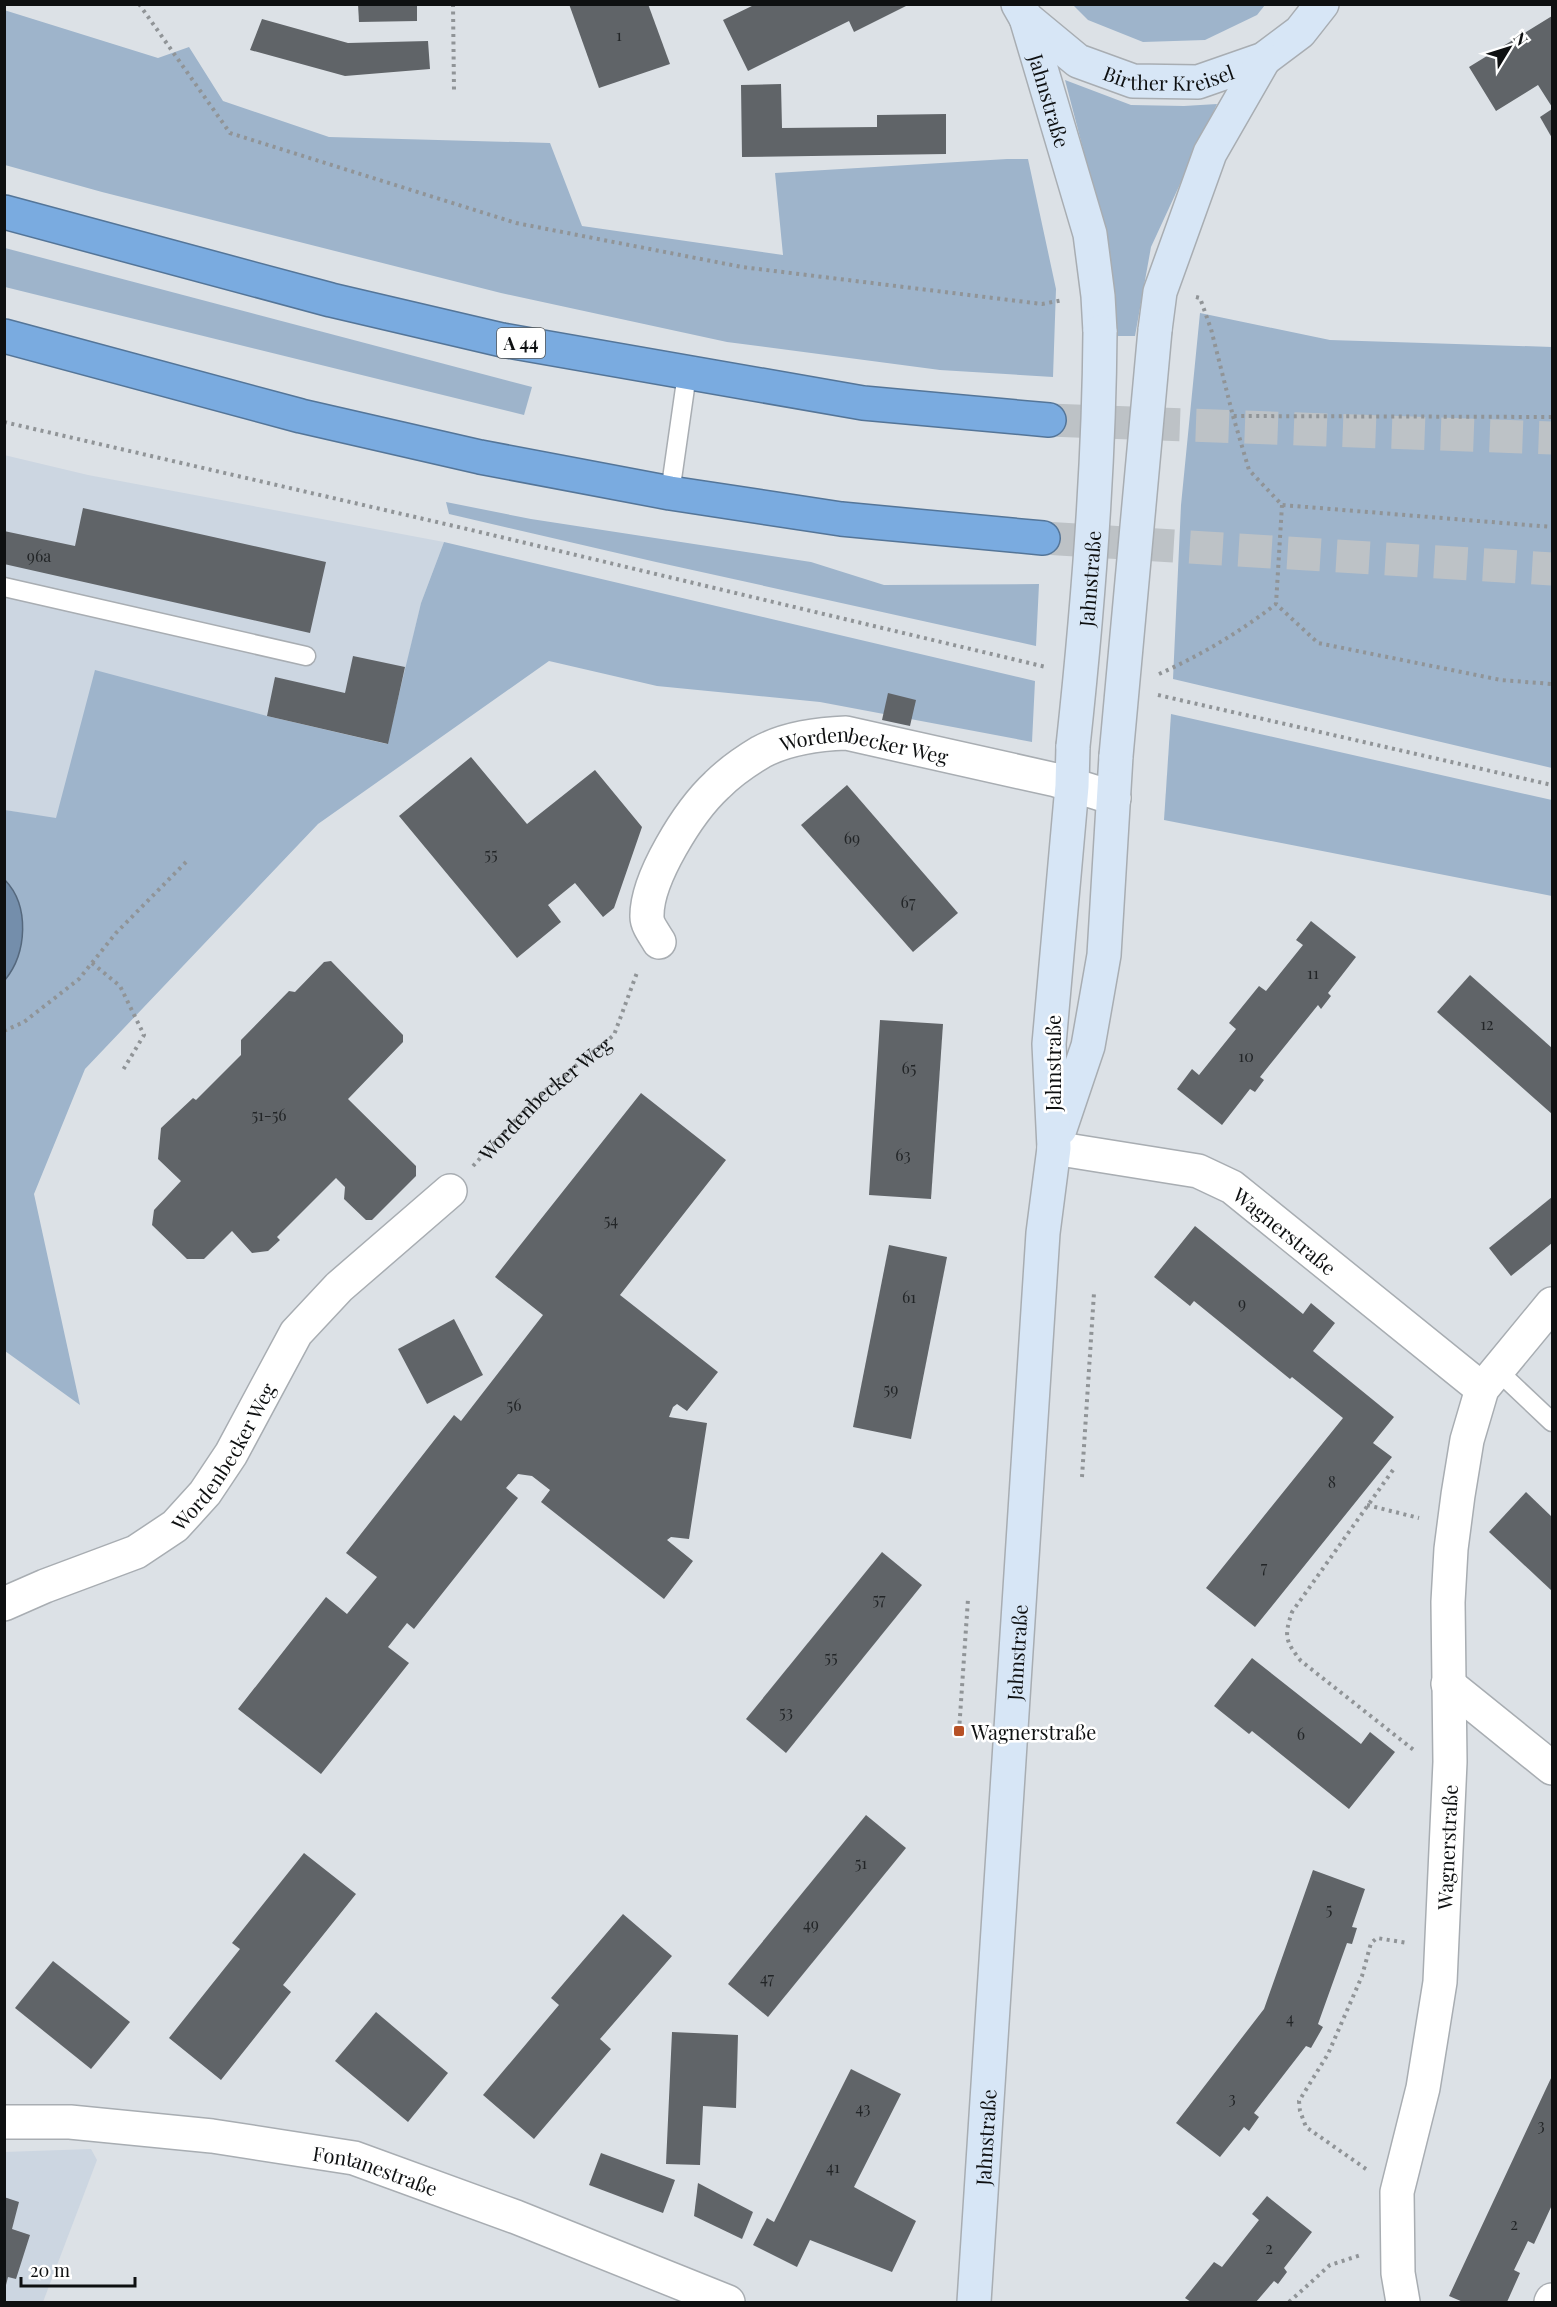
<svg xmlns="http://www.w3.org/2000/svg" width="1557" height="2307" font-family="'Playfair Display',serif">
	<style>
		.built { fill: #ccd6e1 }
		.green { fill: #9eb4cb }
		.water { fill: #748eab; stroke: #55687d; stroke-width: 1.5 }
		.building { fill: #606468 }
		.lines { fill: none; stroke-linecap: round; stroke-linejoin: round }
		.highway-tunnel { stroke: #bdc2c6; stroke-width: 33; stroke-dasharray: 33 16; stroke-linecap: butt }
		.lane-casing { stroke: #a8adb2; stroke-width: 21 }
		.street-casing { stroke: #a8adb2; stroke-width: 36 }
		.secondary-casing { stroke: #a8adb2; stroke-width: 36 }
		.highway-casing { stroke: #547598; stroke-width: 36 }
		.path { stroke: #909497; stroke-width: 4; stroke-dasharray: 3 4.5; stroke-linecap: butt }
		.lane { stroke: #fff; stroke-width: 18 }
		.street { stroke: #fff; stroke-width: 33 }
		.secondary { stroke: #d7e6f6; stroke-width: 33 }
		.highway { stroke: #7aabe0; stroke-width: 33 }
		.secondary-bridge-casing { stroke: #a8adb2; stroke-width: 36; stroke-linecap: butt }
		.secondary-bridge { stroke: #d7e6f6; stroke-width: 33 }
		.poi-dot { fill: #b75126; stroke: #fff; stroke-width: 2 }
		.labels { text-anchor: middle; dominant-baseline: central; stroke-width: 5; stroke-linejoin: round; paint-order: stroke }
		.number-label { font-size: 16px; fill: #222527 }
		.shield { fill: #fff; stroke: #565858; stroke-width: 1.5 }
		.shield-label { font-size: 18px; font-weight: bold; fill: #0e1011 }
		.street-label { font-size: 20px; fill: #0e1011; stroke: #fff }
		.poi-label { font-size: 20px; fill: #0e1011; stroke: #fff; text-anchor: start }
	</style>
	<rect width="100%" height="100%" fill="#dce1e6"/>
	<!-- built -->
	<g class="built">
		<path d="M4,455L88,475L444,542L421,603L388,744L267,716L56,819L5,810Z"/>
		<path d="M91,2149L97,2160L43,2302H5L4,2152Z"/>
	</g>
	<!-- green -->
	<g class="green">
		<path d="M1073,5H1265L1257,15L1205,40L1143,42L1088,20Z"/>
		<path d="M4,10L158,58L189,47L223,101L329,137L550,143L582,226L783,255L775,173L1007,159H1028L1056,289L1053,377L940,370L727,342L501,293L102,192L5,165Z"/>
		<path d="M1065,80L1131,105L1184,106L1217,104L1151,247L1135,336H1117L1105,233Z"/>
		<path d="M5,248L532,387L524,415L5,287Z"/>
		<path d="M1200,313L1330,340L1552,347V768L1173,679L1181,505Z"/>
		<path d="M446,502L531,519L811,562L884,585L1039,584L1036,646L656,562L449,514Z"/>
		<path d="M444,542L1035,681L1032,742L820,702L657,686L549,661L318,824L85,1069L34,1194L80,1405L5,1351V810L56,818L95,670L267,716L387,744L421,603Z"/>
		<path d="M1171,714L1552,800V896L1164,820Z"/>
	</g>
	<!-- water -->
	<path class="water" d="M5,880C30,906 27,953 5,980Z"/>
	<!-- building -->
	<g class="building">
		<path d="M358,4H417V21L359,22Z"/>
		<path d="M569,4H648L670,64L599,88Z"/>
		<path d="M756,4H910L854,32L849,21L748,71L723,20Z"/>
		<path d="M1552,16V107L1538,85L1496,111L1469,67Z"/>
		<path d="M262,19L348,43L428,41L430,69L345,76L250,50Z"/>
		<path d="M781,84L782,128L877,127V115L946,114V154L742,157L741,85Z"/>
		<path d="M1552,109V138L1540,117Z"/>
		<path d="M83,508L326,562L310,633L4,564V531L75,546Z"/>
		<path d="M353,656L405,667L388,744L267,716L275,677L345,693Z"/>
		<path d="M888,693L916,700L910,726L882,720Z"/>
		<path d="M471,757L527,824L595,770L642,827L614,908L603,917L575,883L548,905L561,922L517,958L399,816Z"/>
		<path d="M847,785L958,913L913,952L801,825Z"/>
		<path d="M1311,921L1356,957L1328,993L1331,996L1321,1009L1318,1005L1260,1077L1264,1080L1255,1092L1250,1089L1222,1125L1177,1089L1192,1069L1199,1075L1236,1029L1229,1023L1259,986L1266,991L1303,945L1296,940Z"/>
		<path d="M331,961L403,1035V1042L348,1099L416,1166V1176L372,1220H366L344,1199L345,1187L336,1178L277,1237L280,1240L268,1251L252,1253L232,1231L204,1259H187L152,1225L154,1210L181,1181L158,1159L161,1128L193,1098L196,1100L241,1055V1040L289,991L295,992L324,962Z"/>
		<path d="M1470,975L1552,1048V1114L1437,1012Z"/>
		<path d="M880,1020L943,1024L931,1199L869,1195Z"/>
		<path d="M641,1093L726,1160L620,1295L718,1372L687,1411L677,1404L673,1407L669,1417L707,1423L689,1539L671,1537L667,1540L693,1561L664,1599L541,1502L550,1490L532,1476L518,1474L506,1488L518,1498L414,1629L407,1623L388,1647L409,1663L321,1774L238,1709L326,1597L347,1614L377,1577L346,1553L454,1415L461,1421L543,1315L495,1277Z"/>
		<path d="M1552,1197V1243L1511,1276L1489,1248Z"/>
		<path d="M1195,1226L1303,1314L1311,1303L1335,1323L1313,1351L1394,1417L1373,1443L1392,1457L1255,1627L1206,1588L1343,1418L1292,1377L1290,1379L1194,1301L1190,1306L1154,1277Z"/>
		<path d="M889,1245L947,1257L911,1439L853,1427Z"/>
		<path d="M454,1319L483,1375L427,1404L398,1349Z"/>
		<path d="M1526,1492L1552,1517V1591L1489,1532Z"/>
		<path d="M882,1552L922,1585L786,1753L746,1719Z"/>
		<path d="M1252,1658L1361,1744L1370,1732L1395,1752L1349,1809L1252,1731L1249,1734L1214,1706Z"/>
		<path d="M866,1815L906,1848L768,2017L728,1984Z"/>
		<path d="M304,1853L356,1894L283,1985L291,1992L221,2080L169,2038L240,1949L232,1943Z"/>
		<path d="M1313,1870L1365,1889L1352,1927L1357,1928L1352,1944L1347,1943L1318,2024L1323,2027L1311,2048L1306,2046L1254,2113L1259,2117L1249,2131L1244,2127L1220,2157L1176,2123L1264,2009Z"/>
		<path d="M623,1914L672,1956L600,2039L611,2049L534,2139L483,2095L559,2005L551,1998Z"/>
		<path d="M53,1961L130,2022L91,2069L15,2008Z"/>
		<path d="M376,2012L448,2073L408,2122L335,2061Z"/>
		<path d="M672,2032L738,2035L736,2108L703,2106L700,2165L666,2164Z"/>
		<path d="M851,2069L901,2094L854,2187L916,2221L892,2272L810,2240L797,2267L753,2245L767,2218L774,2222Z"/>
		<path d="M1552,2076V2205L1534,2244L1528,2241L1514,2270L1520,2273L1507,2302H1463L1449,2296Z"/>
		<path d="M601,2153L675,2180L663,2213L589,2185Z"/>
		<path d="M698,2183L753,2212L742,2239L694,2216Z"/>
		<path d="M1267,2196L1312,2232L1284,2268L1287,2272L1278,2284L1274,2281L1256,2302H1191L1185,2298L1214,2262L1222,2267L1259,2220L1252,2214Z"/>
		<path d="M4,2197L19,2202L12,2229L30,2235L16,2279L8,2277L5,2289Z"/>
	</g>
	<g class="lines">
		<!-- highway-tunnel -->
		<g class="highway-tunnel">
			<path d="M1049,420L1552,438"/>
			<path d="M1043,538L1552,569"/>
		</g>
		<defs>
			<g id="lane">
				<path d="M670,493L687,374"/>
				<path d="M4,587L306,656"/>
				<path d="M1497,1370L1552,1422"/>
			</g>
			<g id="street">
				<path id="s2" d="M659,942C655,935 647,925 647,917C646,879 689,811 717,785C729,773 746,761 761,752C787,738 817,734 846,733L1056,780L1114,798"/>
				<path id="s3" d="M1054,1148L1198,1171L1232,1187L1482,1389"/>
				<path id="s4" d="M4,1604L45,1586L136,1552L175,1526L205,1493L231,1454L296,1333L339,1287L450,1191"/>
				<path d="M1448,1684L1552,1768"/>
				<path id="s5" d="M4,2122H70L212,2136L354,2158L516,2217L728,2302"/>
				<path id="s6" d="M1403,2302L1398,2273L1397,2192L1423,2088L1440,1982L1450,1762L1448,1602L1451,1549L1458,1495L1467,1440L1482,1389L1552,1304"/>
				<path d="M1551,2302L1552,2300"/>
			</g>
			<g id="secondary">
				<path id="s7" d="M1018,4L1026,18L1078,61L1133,81L1198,82L1264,59L1300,32L1322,4"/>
				<path id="s8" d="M1026,18L1090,234L1098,296L1100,332"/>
				<path d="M1155,330L1160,292L1210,153L1264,59"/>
				<path d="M1060,1129L1088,1046L1104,955L1116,756"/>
				<path id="s9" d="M974,2302L1043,1233L1054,1148L1049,1044L1072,786L1073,746"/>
			</g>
			<g id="highway">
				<path d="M4,212L331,300L502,340L863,403L1049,420"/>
				<path d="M4,336L301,416L480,457L670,493L841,519L1043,538"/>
			</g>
		</defs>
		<!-- lane casing -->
		<use href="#lane" class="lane-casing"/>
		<!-- street casing -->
		<use href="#street" class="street-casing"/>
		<!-- secondary casing -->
		<use href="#secondary" class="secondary-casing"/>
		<!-- highway casing -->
		<use href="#highway" class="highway-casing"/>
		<!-- path -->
		<g class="path">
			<path d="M139,4L230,133L516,223L742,267L1042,304L1063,300"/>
			<path d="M453,4L454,91"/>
			<path d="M1196,297L1200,298L1211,329L1233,416L1552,417"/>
			<path d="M1233,416L1249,470L1282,505L1552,527"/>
			<path d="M4,422L467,529L1046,667"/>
			<path d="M1282,505L1276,604L1318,643L1501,680L1552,684"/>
			<path d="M1159,674C1201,655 1240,632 1276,604"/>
			<path d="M1158,695L1552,785"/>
			<path d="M92,963L120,986L144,1035L123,1070"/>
			<path d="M4,1031L24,1022L79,979L116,933L188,860"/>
			<path id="s1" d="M473,1166L536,1098L614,1035L638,970"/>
			<path d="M1393,1470L1292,1612C1284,1636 1285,1641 1301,1661L1415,1751"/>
			<path d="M1082,1477L1094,1293"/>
			<path d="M1367,1505L1419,1518"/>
			<path d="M959,1731L968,1599"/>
			<path d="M1366,2169L1306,2127L1300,2111L1299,2101L1328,2054L1362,1976L1371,1943L1377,1938L1407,1943"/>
			<path d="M1289,2302L1330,2265L1361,2255"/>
		</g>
		<!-- lane -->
		<use href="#lane" class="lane"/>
		<!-- street -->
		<use href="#street" class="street"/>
		<!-- secondary -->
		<use href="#secondary" class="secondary"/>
		<!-- highway -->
		<use href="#highway" class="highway"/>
		<defs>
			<g id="secondary-bridge">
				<path id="s10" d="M1073,746C1088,608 1099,470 1100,332"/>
				<path d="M1116,756L1155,330"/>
			</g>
		</defs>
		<!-- secondary-bridge casing -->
		<use href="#secondary-bridge" class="secondary-bridge-casing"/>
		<!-- secondary-bridge -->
		<use href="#secondary-bridge" class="secondary-bridge"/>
	</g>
	<!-- markers -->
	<rect class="poi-dot" x="953" y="1725" width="12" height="12" rx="3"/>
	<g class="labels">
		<!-- number labels -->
		<g class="number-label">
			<text x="619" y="34">1</text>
			<text x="39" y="555">96a</text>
			<text x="852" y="837">69</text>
			<text x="491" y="853">55</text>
			<text x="908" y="901">67</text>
			<text x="1313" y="972">11</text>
			<text x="1487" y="1023">12</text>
			<text x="1246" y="1055">10</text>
			<text x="909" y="1067">65</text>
			<text x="269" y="1114">51-56</text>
			<text x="903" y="1154">63</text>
			<text x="611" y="1219">54</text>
			<text x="909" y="1296">61</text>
			<text x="1242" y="1302">9</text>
			<text x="891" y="1388">59</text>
			<text x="514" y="1404">56</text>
			<text x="1332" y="1481">8</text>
			<text x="1264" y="1566">7</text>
			<text x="879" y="1598">57</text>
			<text x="831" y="1656">55</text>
			<text x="786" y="1711">53</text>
			<text x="1301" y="1733">6</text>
			<text x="861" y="1862">51</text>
			<text x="1329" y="1908">5</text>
			<text x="811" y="1923">49</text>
			<text x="767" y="1977">47</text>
			<text x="1290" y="2017">4</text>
			<text x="1232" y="2097">3</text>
			<text x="863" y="2107">43</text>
			<text x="1541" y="2124">3</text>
			<text x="833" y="2166">41</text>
			<text x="1514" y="2223">2</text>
			<text x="1269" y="2247">2</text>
		</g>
		<!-- shield labels -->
		<rect class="shield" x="497" y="328" width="48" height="30" rx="4.5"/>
		<g class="shield-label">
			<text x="521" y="343">A 44</text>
		</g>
		<!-- street labels -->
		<g class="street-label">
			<text stroke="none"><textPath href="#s7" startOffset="178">Birther Kreisel</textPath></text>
			<text stroke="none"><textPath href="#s8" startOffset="86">Jahnstraße</textPath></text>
			<text stroke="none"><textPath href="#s10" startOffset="168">Jahnstraße</textPath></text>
			<text stroke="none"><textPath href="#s2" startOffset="342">Wordenbecker Weg</textPath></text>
			<text transform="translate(1052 1063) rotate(-90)">Jahnstraße</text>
			<text stroke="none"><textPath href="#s1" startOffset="99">Wordenbecker Weg</textPath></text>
			<text stroke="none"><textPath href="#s3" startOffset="252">Wagnerstraße</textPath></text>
			<text stroke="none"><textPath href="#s4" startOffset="274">Wordenbecker Weg</textPath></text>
			<text stroke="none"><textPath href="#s9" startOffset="651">Jahnstraße</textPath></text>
			<text stroke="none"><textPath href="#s6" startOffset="460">Wagnerstraße</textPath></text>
			<text stroke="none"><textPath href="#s9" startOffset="165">Jahnstraße</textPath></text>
			<text stroke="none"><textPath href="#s5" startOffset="376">Fontanestraße</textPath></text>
		</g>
		<!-- poi labels -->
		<g class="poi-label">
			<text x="971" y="1731">Wagnerstraße</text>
		</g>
	</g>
	<!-- border -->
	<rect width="1557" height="2307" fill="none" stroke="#0e1011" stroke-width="12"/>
	<!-- north arrow -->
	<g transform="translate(1509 48) rotate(52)" stroke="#ffffff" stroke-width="4.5" paint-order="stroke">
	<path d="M0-4.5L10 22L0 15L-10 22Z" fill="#0e1011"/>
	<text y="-9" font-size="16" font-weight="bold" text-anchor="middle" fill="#0e1011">N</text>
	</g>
	<!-- scale -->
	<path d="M21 2277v9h114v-9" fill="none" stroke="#0e1011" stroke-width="3"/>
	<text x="30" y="2277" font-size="18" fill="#0e1011" stroke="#ffffff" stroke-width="4.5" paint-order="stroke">20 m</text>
</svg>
